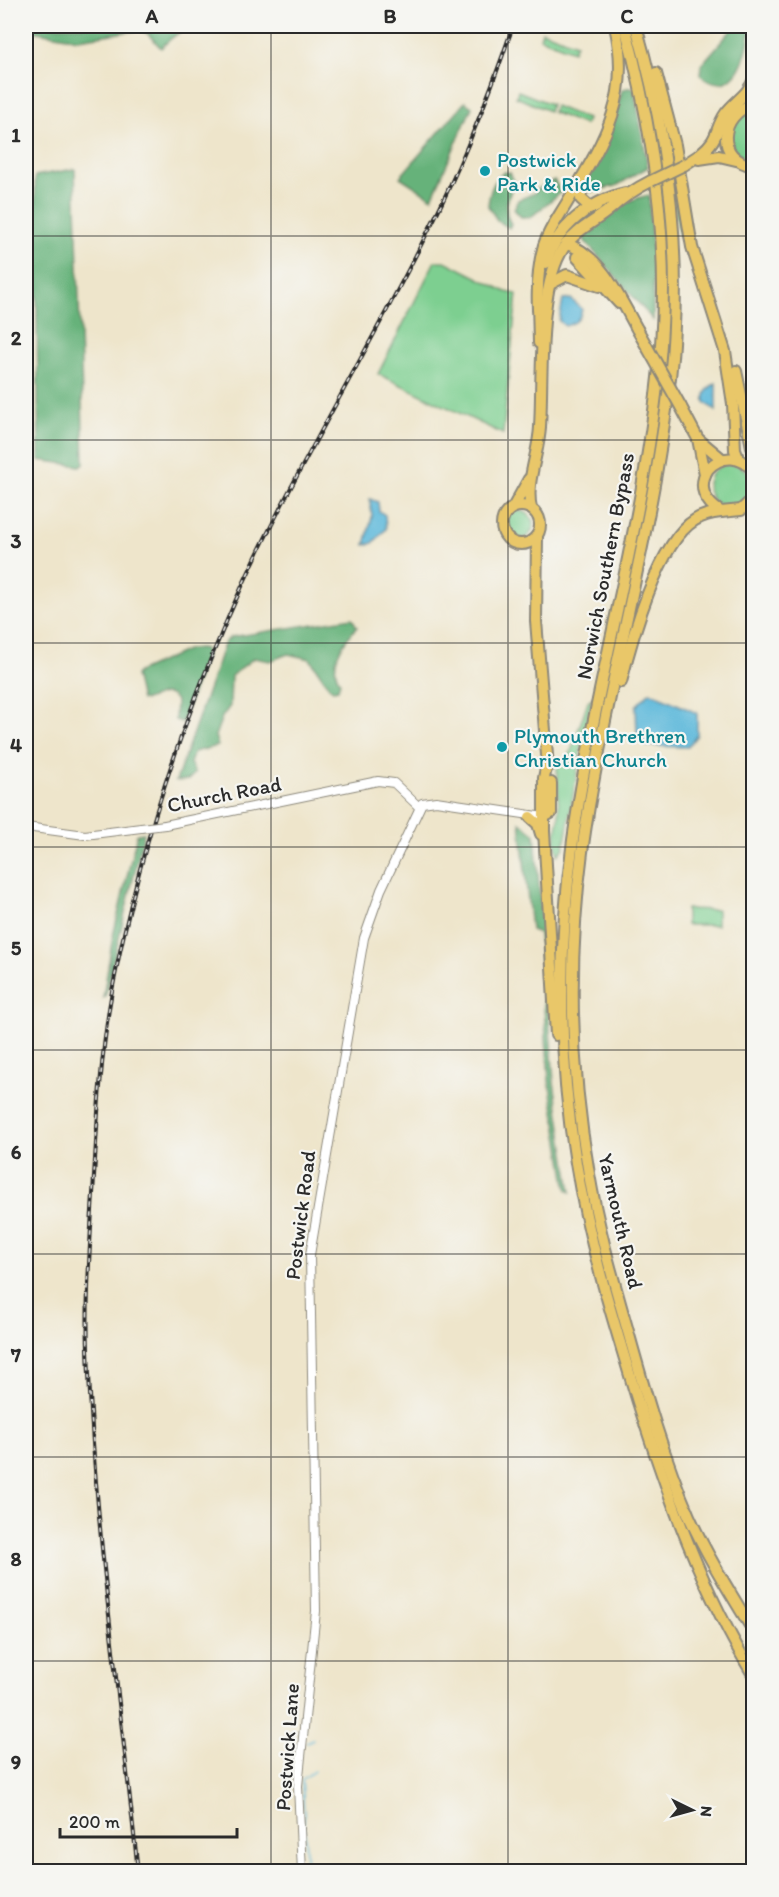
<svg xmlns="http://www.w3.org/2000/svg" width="779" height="1897" font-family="Itim,sans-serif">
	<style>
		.green { fill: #7dcf90; stroke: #547d5e; stroke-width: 1.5 }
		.forest { fill: #66b27a; stroke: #486e52; stroke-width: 1.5 }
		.water { fill: #5cb8da; stroke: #447282; stroke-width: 1.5 }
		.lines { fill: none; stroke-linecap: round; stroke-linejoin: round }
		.stream { stroke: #5cb8da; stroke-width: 1.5 }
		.minor-casing { stroke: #8c887b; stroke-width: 10 }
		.highway-casing { stroke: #8c887b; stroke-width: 14 }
		.minor { stroke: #fff; stroke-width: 8 }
		.highway { stroke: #e9c769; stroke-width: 10 }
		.rail-casing { stroke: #2b2b2b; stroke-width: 4 }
		.rail { stroke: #f6f6f2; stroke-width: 1.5; stroke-dasharray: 4.5; stroke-linecap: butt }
		.minor-bridge-casing { stroke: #8c887b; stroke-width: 10; stroke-linecap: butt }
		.highway-bridge-casing { stroke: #8c887b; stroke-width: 14; stroke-linecap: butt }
		.minor-bridge { stroke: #fff; stroke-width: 8 }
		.highway-bridge { stroke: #e9c769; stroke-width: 10 }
		.grid { fill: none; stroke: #2b2b2b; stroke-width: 1.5; stroke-opacity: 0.55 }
		.culture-dot { fill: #0f9aa8; stroke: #f6f6f2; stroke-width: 2 }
		.labels { text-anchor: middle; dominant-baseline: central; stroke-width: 4.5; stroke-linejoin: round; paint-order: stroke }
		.culture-label { font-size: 21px; fill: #0d838f; stroke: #f6f6f2; text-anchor: start }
		.street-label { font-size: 21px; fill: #2b2b2b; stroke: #f6f6f2 }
		.neatline { fill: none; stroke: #2b2b2b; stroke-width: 2 }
		.grid-label { font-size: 20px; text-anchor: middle; font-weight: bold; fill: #2b2b2b }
	</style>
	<rect width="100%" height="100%" fill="#f6f6f2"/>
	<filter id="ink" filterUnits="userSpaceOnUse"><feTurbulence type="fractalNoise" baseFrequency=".0167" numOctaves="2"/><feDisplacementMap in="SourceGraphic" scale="12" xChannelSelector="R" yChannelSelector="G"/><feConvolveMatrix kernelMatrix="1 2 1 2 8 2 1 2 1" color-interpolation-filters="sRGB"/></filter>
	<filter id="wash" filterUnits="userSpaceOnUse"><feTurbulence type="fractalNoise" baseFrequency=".008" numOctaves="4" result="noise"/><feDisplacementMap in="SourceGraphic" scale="24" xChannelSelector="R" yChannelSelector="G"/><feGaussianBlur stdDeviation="1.35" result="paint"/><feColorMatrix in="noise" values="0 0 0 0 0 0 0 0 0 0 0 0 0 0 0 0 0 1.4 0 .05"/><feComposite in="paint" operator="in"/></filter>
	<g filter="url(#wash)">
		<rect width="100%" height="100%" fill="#eee5cb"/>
		<!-- green -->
		<g class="green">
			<path d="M542,31L576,44L573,51L540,38Z"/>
			<path d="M518,91L551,104L549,111L516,97Z"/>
			<path d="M555,106L587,119L585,125L552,112Z"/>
			<path d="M753,109V161C731,159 721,128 740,114C743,112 750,110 753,109Z"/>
			<path d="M667,122L685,236H679L664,123Z"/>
			<path d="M435,261H445L506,292L517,294L503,434L378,374Z"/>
			<circle cx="730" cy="486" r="22"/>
			<circle cx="519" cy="525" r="14"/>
			<path d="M592,698L582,744L564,848L558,855L555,840L559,818L557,765L567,763L588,701Z"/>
			<path d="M686,909L717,910V925H686Z"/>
		</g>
		<!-- forest -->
		<g class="forest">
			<path d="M26,26H214C185,33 186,23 161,48L147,33L139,30L78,39L26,30Z"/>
			<path d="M735,26H751C748,52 737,102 700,75L701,65Z"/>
			<path d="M627,88H634L648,167L616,186L589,192L586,189L587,176L606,146L622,90Z"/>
			<path d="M465,102L472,107L432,198L400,177Z"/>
			<path d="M75,169L84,464L80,466L39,460L35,176Z"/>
			<path d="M505,172L510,173L514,181C510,196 501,208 511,224L509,228L497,220L488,206C489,193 494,177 505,172Z"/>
			<path d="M554,180L561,192L531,217H521L514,209L518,200L535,193L536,190Z"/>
			<path d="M649,195L653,263V320L584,240V231C600,215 626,200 649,195Z"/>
			<path d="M352,618L357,627C344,641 327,663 340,682L338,689L333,690L329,687L310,659L288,654L270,661L254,658L231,676L230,706L222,717L215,736L218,746L194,752L190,763L195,773L188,780L176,781L225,642L231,637Z"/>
			<path d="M200,648L205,649L206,655L182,722L175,720L176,701C166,685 153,702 141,700L135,675L138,672L189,649Z"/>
			<path d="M520,822L535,834L554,1082L571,1192L567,1190L549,1081L539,933L531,930Z"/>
			<path d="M144,833L105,997L103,998L113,936L137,834Z"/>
		</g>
		<!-- water -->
		<g class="water">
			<path d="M571,299L582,309C580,320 576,323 565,326L559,321L563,300Z"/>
			<path d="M716,383V411L705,402C703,393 709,387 716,383Z"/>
			<path d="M370,499L378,502L379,511L385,515L386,529L373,543L365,545L372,517Z"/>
			<path d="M650,692L697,713V735L688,747L647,746L637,734L636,706Z"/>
		</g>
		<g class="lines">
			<!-- stream -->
			<g class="stream">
				<path d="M306,1742L313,1739"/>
				<path d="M303,1779L314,1771"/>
				<path d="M302,1780L307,1872"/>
			</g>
		</g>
	</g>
	<g filter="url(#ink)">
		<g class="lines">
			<defs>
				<g id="minor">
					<path d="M165,825L378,781L394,783L419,807"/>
					<path d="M26,827L85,835L141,828"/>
					<path d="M302,1872L298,1786L316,1611L310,1255L364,938L381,890L422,803L436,801L544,817"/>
				</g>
				<g id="highway">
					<path d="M625,26C653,130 669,237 661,345C648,513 596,674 573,840C558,947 558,1057 576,1163C589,1244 614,1323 638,1402C668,1496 702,1591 754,1676"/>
					<path d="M636,26C669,140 683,260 670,378C652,538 604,693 582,852C568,958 570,1068 589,1174C598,1228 614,1282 629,1335C646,1396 664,1458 689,1516C707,1556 731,1594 754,1632"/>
					<path d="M656,73L675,145L692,247L725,351L733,404L735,450L739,460"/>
					<path d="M754,104C718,114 715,160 754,166"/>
					<path d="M701,153C720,138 714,130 726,113C736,100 748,95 754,79"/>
					<path d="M699,159L719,156L736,160"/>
					<path d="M684,165L707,150"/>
					<path d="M580,182L581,199L590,207H596"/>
					<path d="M566,244C599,252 622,302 637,329"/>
					<path d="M577,257L619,303"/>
					<path d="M546,263C556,228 590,201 625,193"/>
					<path d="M550,284L567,275L599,286"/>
					<path d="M538,302L539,343"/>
					<path d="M538,309C537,287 538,266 544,245C549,229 560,215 568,201C604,141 632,98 615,26"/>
					<path d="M736,371L754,456"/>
					<path d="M681,407L698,439L722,459"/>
					<path d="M698,439L705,474"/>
					<path d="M754,472C742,455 722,454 708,469C697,487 705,502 721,512L741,510L754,498"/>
					<circle cx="521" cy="525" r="19"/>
					<path d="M514,506L529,479"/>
					<path d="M531,508C525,482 539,453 540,427C543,379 537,286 564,247C577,229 595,222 610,209C623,197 635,189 651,181"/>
					<path d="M537,536L536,621L548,767"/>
					<path d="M621,682C631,641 658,542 695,520C703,515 712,513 721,512"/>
					<path d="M547,763L544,778V831L556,1035"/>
					<path d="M530,817L538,824L541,834"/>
					<path d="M544,817L551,813V783"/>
				</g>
			</defs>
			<!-- minor casing -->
			<use href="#minor" class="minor-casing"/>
			<!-- highway casing -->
			<use href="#highway" class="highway-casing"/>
			<!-- minor -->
			<use href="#minor" class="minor"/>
			<!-- highway -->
			<use href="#highway" class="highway"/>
			<defs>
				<path id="rail" d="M138,1872C120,1698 94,1524 88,1349C86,1297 90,1246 93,1194C97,1126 100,1058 112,991C136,865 176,738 227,620C283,490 359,368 423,241C459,172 488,99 513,26"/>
			</defs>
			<!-- rail casing -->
			<use href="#rail" class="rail-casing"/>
			<!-- rail -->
			<use href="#rail" class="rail"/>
			<defs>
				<path id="minor-bridge" d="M141,828L165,825"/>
				<g id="highway-bridge">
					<path d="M651,181L684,165"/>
					<path d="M637,329L681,407"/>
				</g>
			</defs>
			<!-- minor-bridge casing -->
			<use href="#minor-bridge" class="minor-bridge-casing"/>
			<!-- highway-bridge casing -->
			<use href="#highway-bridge" class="highway-bridge-casing"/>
			<!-- minor-bridge -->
			<use href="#minor-bridge" class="minor-bridge"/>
			<!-- highway-bridge -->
			<use href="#highway-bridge" class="highway-bridge"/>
		</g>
	</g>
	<!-- grid -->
	<path class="grid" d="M271,26V1872M508,26V1872M26,236H754M26,440H754M26,643H754M26,847H754M26,1050H754M26,1254H754M26,1457H754M26,1661H754"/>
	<!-- markers -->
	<g class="culture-dot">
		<circle cx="485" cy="171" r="6"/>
		<circle cx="502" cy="747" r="6"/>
	</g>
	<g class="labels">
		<!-- culture labels -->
		<g class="culture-label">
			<text x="497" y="159">Postwick<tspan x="497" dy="24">Park &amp; Ride</tspan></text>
			<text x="514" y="735">Plymouth Brethren<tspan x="514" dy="24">Christian Church</tspan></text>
		</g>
		<!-- street labels -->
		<g class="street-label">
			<text transform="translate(605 566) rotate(-79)">Norwich Southern Bypass</text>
			<text transform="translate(224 794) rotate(-11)">Church Road</text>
			<text transform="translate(300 1215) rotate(-83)">Postwick Road</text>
			<text transform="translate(621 1221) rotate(77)">Yarmouth Road</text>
			<text transform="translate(287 1747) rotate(-86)">Postwick Lane</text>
		</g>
	</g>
	<!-- margin -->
	<rect width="779" height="1897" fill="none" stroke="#f6f6f2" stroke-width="66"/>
	<!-- north arrow -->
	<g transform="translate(692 1810) rotate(95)" stroke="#f6f6f2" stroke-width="4.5" paint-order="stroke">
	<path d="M0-4.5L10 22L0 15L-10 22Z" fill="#2b2b2b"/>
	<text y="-9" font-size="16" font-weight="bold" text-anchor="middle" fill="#2b2b2b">N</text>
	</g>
	<!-- scale -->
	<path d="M60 1828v9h177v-9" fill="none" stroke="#2b2b2b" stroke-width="3"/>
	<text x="69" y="1828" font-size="18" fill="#2b2b2b" stroke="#f6f6f2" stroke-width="4.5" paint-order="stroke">200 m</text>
	<rect x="33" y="33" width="713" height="1831" class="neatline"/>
	<g class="grid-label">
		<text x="152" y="23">A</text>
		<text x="390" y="23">B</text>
		<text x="627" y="23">C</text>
		<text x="16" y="142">1</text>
		<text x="16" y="345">2</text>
		<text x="16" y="548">3</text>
		<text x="16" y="752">4</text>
		<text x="16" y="955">5</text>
		<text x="16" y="1159">6</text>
		<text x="16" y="1362">7</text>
		<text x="16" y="1566">8</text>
		<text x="16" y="1769">9</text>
	</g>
</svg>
